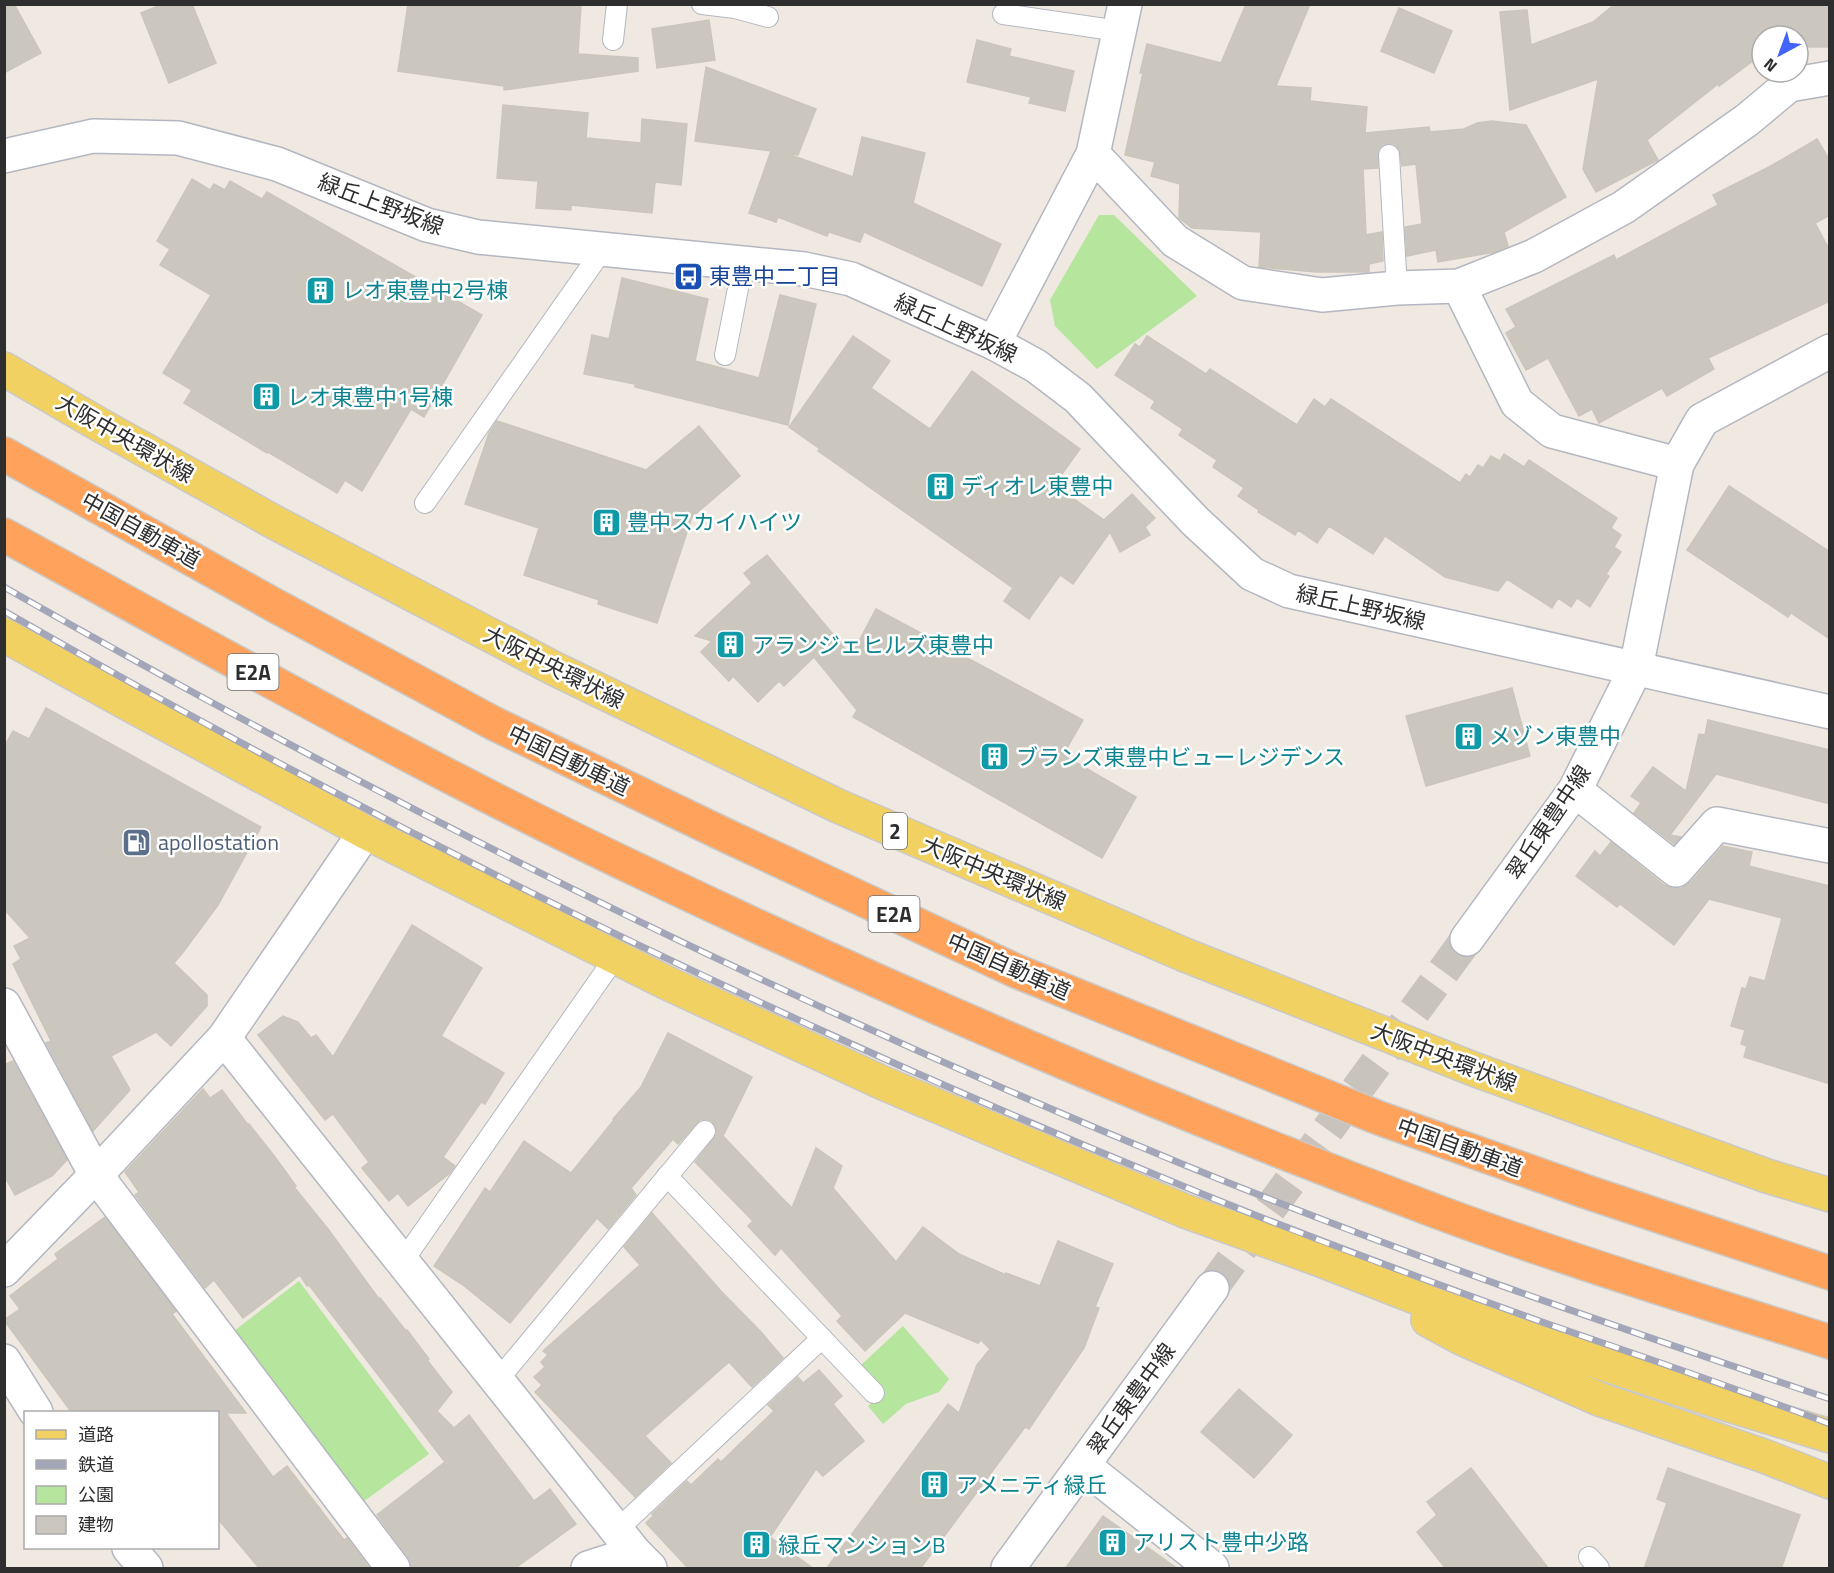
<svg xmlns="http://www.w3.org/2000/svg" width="1834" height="1573" font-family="'Titillium Web','Noto Sans JP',sans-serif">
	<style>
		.green { fill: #b6e59e }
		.building { fill: #cbc7bf; stroke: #cbc5ba; stroke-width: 1.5 }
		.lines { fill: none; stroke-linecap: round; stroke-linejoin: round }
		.secondary-tunnel { stroke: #c8c4bd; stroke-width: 33; stroke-dasharray: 33 16; stroke-linecap: butt }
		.lane-casing { stroke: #b4b7c1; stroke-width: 22 }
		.street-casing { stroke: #b4b7c1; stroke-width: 36 }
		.secondary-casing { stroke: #b4b7c1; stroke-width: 36 }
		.primary-casing { stroke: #c9c9c9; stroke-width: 36 }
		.highway-casing { stroke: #c9c9c9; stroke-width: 36 }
		.lane { stroke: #fff; stroke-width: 20 }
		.street { stroke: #fff; stroke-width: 33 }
		.secondary { stroke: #fff; stroke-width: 33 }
		.primary { stroke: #f2d163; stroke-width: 33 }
		.highway { stroke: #ffa35c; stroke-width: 33 }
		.rail-casing { stroke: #a3a6b8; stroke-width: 7 }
		.rail { stroke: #fff; stroke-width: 4.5; stroke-dasharray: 14; stroke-linecap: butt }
		.labels { text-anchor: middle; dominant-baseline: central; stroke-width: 5; stroke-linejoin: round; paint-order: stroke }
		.shield { fill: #fff; stroke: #6d6d6d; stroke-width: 1.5 }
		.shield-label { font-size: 21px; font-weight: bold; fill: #2e2e2e }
		.street-label { font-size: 22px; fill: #2e2e2e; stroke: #fff }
		.transit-label { font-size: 22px; fill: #164399; stroke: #fff; text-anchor: start }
		.culture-label { font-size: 22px; fill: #0d838f; stroke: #fff; text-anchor: start }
		.service-label { font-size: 22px; fill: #4e5e75; stroke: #fff; text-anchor: start }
	</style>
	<rect width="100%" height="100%" fill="#efe9e1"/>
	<!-- green -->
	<g class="green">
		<path d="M1099,215H1114L1197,296L1097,369L1055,326L1050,300Z"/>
		<path d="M299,1281L429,1454L356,1507L230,1334Z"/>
		<path d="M903,1326L949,1379L939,1392L906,1404L883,1424L868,1406L884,1392L861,1365Z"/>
	</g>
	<!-- building -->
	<g class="building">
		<path d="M4,4H14L41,53L4,73Z"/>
		<path d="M163,4H192L216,63L169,83L141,13Z"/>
		<path d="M408,4H581L578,54L638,58V71L504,90V86L398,71Z"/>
		<path d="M1246,4H1310L1276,86L1311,88L1310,101L1367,107L1365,133L1429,127L1430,132L1464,129L1477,123L1492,121L1526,125L1566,197L1504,232L1508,246L1495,252L1438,262L1436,250L1407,256L1405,227L1422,224L1416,164L1402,166L1399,149L1394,144L1388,143L1382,145L1378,150V168L1363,169L1366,235L1382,232L1383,261L1369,264V272H1317L1259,267L1261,232L1192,228L1179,218L1180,184L1151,176L1155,162L1125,155L1143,73H1140L1147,44L1221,63Z"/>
		<path d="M1615,4H1830V47H1798V36H1762V54L1719,86L1718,84L1647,140L1658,160L1596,192L1583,169L1598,79L1510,110L1500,12L1527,10L1531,45L1593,22Z"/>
		<path d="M1399,8L1452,31L1434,73L1381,51Z"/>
		<path d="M709,20L715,60L657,68L652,29Z"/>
		<path d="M977,40L1011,49L1009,56L1074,71L1065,111L1029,103L1031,97L967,82Z"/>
		<path d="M706,67L816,109L798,155L785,153L853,177L862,137L925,153L913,203L1001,244L982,286L864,232L860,242L829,232L827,236L778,217L776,222L749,213L771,151L695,141Z"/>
		<path d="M503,105L588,113L586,138L641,143L642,119L687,124L681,185L655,182L652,213L571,205V210L536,208L538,181L497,178Z"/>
		<path d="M1817,139L1830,161V215L1815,223L1830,251V301L1708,358L1714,369L1667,396L1662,388L1599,423L1592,409L1579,416L1548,358L1526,370L1506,333L1516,327L1506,309L1614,255L1616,260L1718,205L1713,195L1769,167Z"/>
		<path d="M192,179L210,190L214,184L225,190L230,181L262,199L267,192L482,315L424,417L411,409L362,491L345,480L337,493L268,452L267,453L184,403L192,390L163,373L211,295L160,265L170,249L157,241Z"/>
		<path d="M622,278L708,299L695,361L759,378L780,295L816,304L788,425L635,387V384L584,374L592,335L609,339Z"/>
		<path d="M853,336L890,361L871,388L930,429L972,371L1080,449L1054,485L1104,520L1132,494L1155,518L1145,527L1150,535L1120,552L1110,532L1073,584L1060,575L1029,619L1004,601L1013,588L818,451L820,449L789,427Z"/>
		<path d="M1147,336L1206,374L1210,369L1297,425L1314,399L1325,407L1331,399L1460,483L1466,474L1470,477L1478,465L1483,468L1491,456L1500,461L1504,454L1524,467L1529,460L1617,518L1611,528L1621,535L1614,547L1621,552L1606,574L1609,576L1590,607L1577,598L1571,607L1558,598L1552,608L1507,579L1498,591L1445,577L1385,536L1373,554L1329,526L1317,543L1298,530L1295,535L1258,512L1259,510L1238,496L1244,488L1213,467L1217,460L1179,435L1183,429L1151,408L1155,401L1115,375L1135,344L1140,347Z"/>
		<path d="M497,421L646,470L699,426L740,476L692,517L657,623L598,604L599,600L524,575L539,528L465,504L489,433Z"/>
		<path d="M1729,486L1830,552V639L1791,613L1788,617L1687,550Z"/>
		<path d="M767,555L851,656L876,609L1083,720L1063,755L1136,797L1102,858L853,717L857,710L814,657L784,686L779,681L758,702L733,676L729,681L701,652L712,641L695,636L752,583L744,573Z"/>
		<path d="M1512,688L1530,756L1426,786L1406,716Z"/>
		<path d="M46,708L261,827L218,905L184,951L174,963L207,995V1006L171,1046L156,1032L111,1056L130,1090L93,1131L46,1043L51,1041L13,964L21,959L14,946L30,938L4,909V747L13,731L29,739Z"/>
		<path d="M1708,720L1830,750V804L1716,774L1670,835L1681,837L1674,844L1634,813L1641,803L1631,796L1653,767L1686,791L1699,734L1705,735Z"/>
		<path d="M1611,842L1664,885L1672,888H1682L1690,883L1723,846L1752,852L1749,866L1830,886V1084L1744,1057L1747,1046L1741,1044L1745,1030L1731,1026L1742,988L1746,989L1750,977L1765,981L1782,918L1709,899L1674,945L1620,904L1617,907L1576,876L1595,851L1600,856Z"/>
		<path d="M412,925L482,968L441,1036L504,1073L485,1104L481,1102L443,1157L455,1166L450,1173L408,1206L398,1193L389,1201L362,1168L369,1162L333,1114L325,1120L258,1035L283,1016L298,1022L311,1038L316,1035L333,1057Z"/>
		<path d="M668,1033L752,1077L723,1136L780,1196L792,1208L816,1148L842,1166L833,1188L896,1262L923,1227L959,1254L1006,1275V1273L1040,1286L1058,1241L1113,1264L1095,1307L1099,1308L1084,1348L1029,1429L1025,1427L920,1569H826L948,1404L959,1413L977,1365L990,1349L981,1340L978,1343L905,1313L865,1351L837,1321L842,1316L781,1248L775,1255L748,1226L753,1221L695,1162L717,1134L716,1127L712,1121L706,1119L700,1120L678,1144L673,1139L631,1188L636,1195L608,1229L597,1218L510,1323L463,1285L434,1266L485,1188L490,1192L524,1141L571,1173L614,1120L613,1119L641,1087Z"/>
		<path d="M13,1061L67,1160L52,1176L15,1195L4,1175V1065Z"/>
		<path d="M203,1089L210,1098L222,1090L248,1125L249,1124L275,1157L296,1186L294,1187L328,1229L379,1299L380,1298L406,1331L407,1330L429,1359L427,1360L452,1392L437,1411L454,1428L469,1415L534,1501L550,1489L576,1524L514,1569H411L408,1557L377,1515L445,1462L309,1285L307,1286L300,1275L243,1318L214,1280L205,1288L135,1195L139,1192L125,1172Z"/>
		<path d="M652,1213L721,1291L761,1332L783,1358L752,1387L729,1362L645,1436L671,1463L635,1497L535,1392L542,1385L534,1377L545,1367L541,1362L548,1355L543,1351L640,1265L624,1247Z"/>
		<path d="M105,1217L176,1311L172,1314L246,1413H226L273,1477L287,1466L344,1540L347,1538L370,1569H260L218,1519V1413H72L4,1320L20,1309L10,1296L58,1259L55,1254Z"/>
		<path d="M819,1370L842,1396L833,1404L864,1441L823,1476L816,1469L770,1537L814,1569H689L646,1523L653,1516L652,1514L687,1481L691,1485L718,1459L721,1462L774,1411L768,1405L798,1377L803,1383Z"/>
		<path d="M1239,1389L1292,1435L1254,1478L1201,1432Z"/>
		<path d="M1471,1468L1549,1569H1446L1417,1532L1437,1515L1427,1502Z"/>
		<path d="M1668,1468L1800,1515L1781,1569H1644L1667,1503L1657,1499Z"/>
		<path d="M1103,1516L1178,1569H1065Z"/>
	</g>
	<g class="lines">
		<!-- secondary-tunnel -->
		<path class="secondary-tunnel" d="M1212,1288L1467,939"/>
		<defs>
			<g id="lane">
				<path d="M702,4L735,8L768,17"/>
				<path d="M1003,14L1119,31"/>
				<path d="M613,40L617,4"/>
				<path d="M1389,155L1397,288"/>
				<path d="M725,355L743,263"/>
				<path d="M425,503L603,249"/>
				<path d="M667,1176L874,1393"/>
				<path d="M403,1261L616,956"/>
				<path d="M497,1381L705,1131"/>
				<path d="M617,1530L822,1338"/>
				<path d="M1589,1557L1599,1568"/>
			</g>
			<g id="street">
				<path d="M1093,154L1175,241L1243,283L1322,295L1397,288L1459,286L1534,256L1624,207L1747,120L1789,85L1830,78"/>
				<path d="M1459,286L1517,403L1552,431L1677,464"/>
				<path d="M994,343L1093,154L1125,4"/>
				<path d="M1636,668L1677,464L1702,420L1830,351"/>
				<path d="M1575,790L1676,870L1717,824L1830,846"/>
				<path d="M4,1005L96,1175L393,1568"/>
				<path d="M224,1038L635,1553L650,1568"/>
				<path d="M4,1270L96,1175L224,1038L365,832"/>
				<path d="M4,1361L36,1412"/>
				<path d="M1084,1466L1212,1568"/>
				<path d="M129,1548L146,1568"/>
				<path d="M588,1568L635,1553"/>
			</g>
			<g id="secondary">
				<path d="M4,156L93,136L178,138L277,164L427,225L478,237L804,269L851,279L994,343L1036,366L1078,398L1195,521L1252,574L1289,591L1830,712"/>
				<path d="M1467,939L1575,790L1636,668"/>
				<path d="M1008,1568L1212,1288"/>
			</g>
			<g id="primary">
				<path d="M4,369L100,425L274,522L555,669L838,806L1185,955L1476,1070L1767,1176L1830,1195"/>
				<path d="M4,635L125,702L365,832L665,982L883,1083L1185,1211L1318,1259L1433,1304L1541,1343L1716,1401L1830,1436"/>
				<path d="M1428,1320L1461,1338L1599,1399L1764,1456L1830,1482"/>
			</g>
			<g id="highway">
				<path d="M4,454L274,605L493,723L725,835L1016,971L1379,1118L1590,1193L1830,1273"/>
				<path d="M4,535C216,651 426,770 644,873C904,997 1169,1111 1438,1212C1567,1260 1699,1300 1830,1342"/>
			</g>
		</defs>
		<!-- lane casing -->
		<use href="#lane" class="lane-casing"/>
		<!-- street casing -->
		<use href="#street" class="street-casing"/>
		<!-- secondary casing -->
		<use href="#secondary" class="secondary-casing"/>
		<!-- primary casing -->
		<use href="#primary" class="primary-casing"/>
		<!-- highway casing -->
		<use href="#highway" class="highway-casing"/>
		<!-- lane -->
		<use href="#lane" class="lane"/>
		<!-- street -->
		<use href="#street" class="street"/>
		<!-- secondary -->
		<use href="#secondary" class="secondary"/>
		<!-- primary -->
		<use href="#primary" class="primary"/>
		<!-- highway -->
		<use href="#highway" class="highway"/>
		<defs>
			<g id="rail">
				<path d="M4,587C386,805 780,999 1187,1166C1397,1252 1614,1326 1830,1399"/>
				<path d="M4,611C382,828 775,1020 1178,1184C1299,1234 1422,1279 1545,1323C1640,1356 1736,1388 1830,1424"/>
			</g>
		</defs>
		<!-- rail casing -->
		<use href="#rail" class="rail-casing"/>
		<!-- rail -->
		<use href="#rail" class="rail"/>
	</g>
	<!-- icons -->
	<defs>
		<symbol id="bus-square" viewBox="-11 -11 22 22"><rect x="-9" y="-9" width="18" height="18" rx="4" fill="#1a4fb4" stroke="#fff"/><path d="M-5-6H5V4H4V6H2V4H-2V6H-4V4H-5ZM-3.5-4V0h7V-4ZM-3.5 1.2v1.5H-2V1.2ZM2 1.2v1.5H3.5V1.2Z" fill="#fff"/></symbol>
		<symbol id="building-square" viewBox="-11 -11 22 22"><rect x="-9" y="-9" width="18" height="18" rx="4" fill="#0f9aa8" stroke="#fff"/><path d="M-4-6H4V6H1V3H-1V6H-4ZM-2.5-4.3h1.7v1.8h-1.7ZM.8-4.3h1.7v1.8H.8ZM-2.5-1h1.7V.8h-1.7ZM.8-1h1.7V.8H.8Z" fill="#fff"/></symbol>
		<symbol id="fuel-square" viewBox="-11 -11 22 22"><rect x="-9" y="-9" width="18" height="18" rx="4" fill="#5c6f8a" stroke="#fff"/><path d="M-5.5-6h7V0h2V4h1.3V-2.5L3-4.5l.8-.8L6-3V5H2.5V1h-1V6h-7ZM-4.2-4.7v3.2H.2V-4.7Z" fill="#fff"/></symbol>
	</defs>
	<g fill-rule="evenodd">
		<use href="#bus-square" x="672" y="260" width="33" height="33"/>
		<use href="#building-square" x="304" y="274" width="33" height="33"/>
		<use href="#building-square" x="250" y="380" width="33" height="33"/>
		<use href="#building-square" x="924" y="470" width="33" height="33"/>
		<use href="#building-square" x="590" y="506" width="33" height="33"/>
		<use href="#building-square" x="714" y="628" width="33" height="33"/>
		<use href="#building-square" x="1452" y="720" width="33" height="33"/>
		<use href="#building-square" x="978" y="740" width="33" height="33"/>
		<use href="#fuel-square" x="120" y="826" width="33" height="33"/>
		<use href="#building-square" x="918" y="1468" width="33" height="33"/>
		<use href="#building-square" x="1096" y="1526" width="33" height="33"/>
		<use href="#building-square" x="740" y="1528" width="33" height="33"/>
	</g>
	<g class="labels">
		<!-- shield labels -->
		<g class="shield">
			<rect x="227.5" y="654" width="51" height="36" rx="4.5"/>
			<rect x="883" y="813" width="24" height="36" rx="4.5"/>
			<rect x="868.5" y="896" width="51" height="36" rx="4.5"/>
		</g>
		<g class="shield-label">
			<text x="253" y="672">E2A</text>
			<text x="895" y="831">2</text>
			<text x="894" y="914">E2A</text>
		</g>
		<!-- street labels -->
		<g class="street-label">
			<text transform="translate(381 204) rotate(21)">緑丘上野坂線</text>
			<text transform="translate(956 328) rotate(25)">緑丘上野坂線</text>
			<text transform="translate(125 438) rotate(30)">大阪中央環状線</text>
			<text transform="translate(141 530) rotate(29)">中国自動車道</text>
			<text transform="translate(1361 607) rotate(13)">緑丘上野坂線</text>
			<text transform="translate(554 667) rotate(27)">大阪中央環状線</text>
			<text transform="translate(569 760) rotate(26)">中国自動車道</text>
			<text transform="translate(1548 822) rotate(-56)">翠丘東豊中線</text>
			<text transform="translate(994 873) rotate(23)">大阪中央環状線</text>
			<text transform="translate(1009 966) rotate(24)">中国自動車道</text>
			<text transform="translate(1444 1057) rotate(21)">大阪中央環状線</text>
			<text transform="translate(1460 1147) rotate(20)">中国自動車道</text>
			<text transform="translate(1131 1399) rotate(-54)">翠丘東豊中線</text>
		</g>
		<!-- transit labels -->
		<g class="transit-label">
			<text x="709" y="276">東豊中二丁目</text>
		</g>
		<!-- culture labels -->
		<g class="culture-label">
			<text x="342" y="290">レオ東豊中2号棟</text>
			<text x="287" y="397">レオ東豊中1号棟</text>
			<text x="961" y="486">ディオレ東豊中</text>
			<text x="627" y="522">豊中スカイハイツ</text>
			<text x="752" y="645">アランジェヒルズ東豊中</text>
			<text x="1489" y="736">メゾン東豊中</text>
			<text x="1016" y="757">ブランズ東豊中ビューレジデンス</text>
			<text x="956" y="1485">アメニティ緑丘</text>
			<text x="1133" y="1542">アリスト豊中少路</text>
			<text x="778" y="1545">緑丘マンションB</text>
		</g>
		<!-- service labels -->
		<g class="service-label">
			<text x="158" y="842">apollostation</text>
		</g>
	</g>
	<!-- border -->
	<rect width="1834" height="1573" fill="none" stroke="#2e2e2e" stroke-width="12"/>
	<!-- legend -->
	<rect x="24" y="1411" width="195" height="138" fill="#ffffff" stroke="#ababab" stroke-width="1.5"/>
	<rect x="36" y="1430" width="30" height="9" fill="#f2d163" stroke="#ababab" stroke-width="1.5"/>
	<text x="78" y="1441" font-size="18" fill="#2e2e2e">道路</text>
	<rect x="36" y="1460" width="30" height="9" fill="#a3a6b8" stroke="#ababab" stroke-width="1.5"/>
	<text x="78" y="1471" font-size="18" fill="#2e2e2e">鉄道</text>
	<rect x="36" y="1486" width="30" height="18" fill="#b6e59e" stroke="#ababab" stroke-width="1.5"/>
	<text x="78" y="1501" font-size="18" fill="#2e2e2e">公園</text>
	<rect x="36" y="1516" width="30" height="18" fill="#cbc7bf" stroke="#ababab" stroke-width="1.5"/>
	<text x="78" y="1531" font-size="18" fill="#2e2e2e">建物</text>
	<!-- north arrow -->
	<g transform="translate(1780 54) rotate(221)"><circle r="28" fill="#ffffff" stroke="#ababab" stroke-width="1.5"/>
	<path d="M0-4.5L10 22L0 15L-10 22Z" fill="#4264fb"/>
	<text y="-9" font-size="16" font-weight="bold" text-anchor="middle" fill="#2e2e2e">N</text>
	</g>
</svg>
